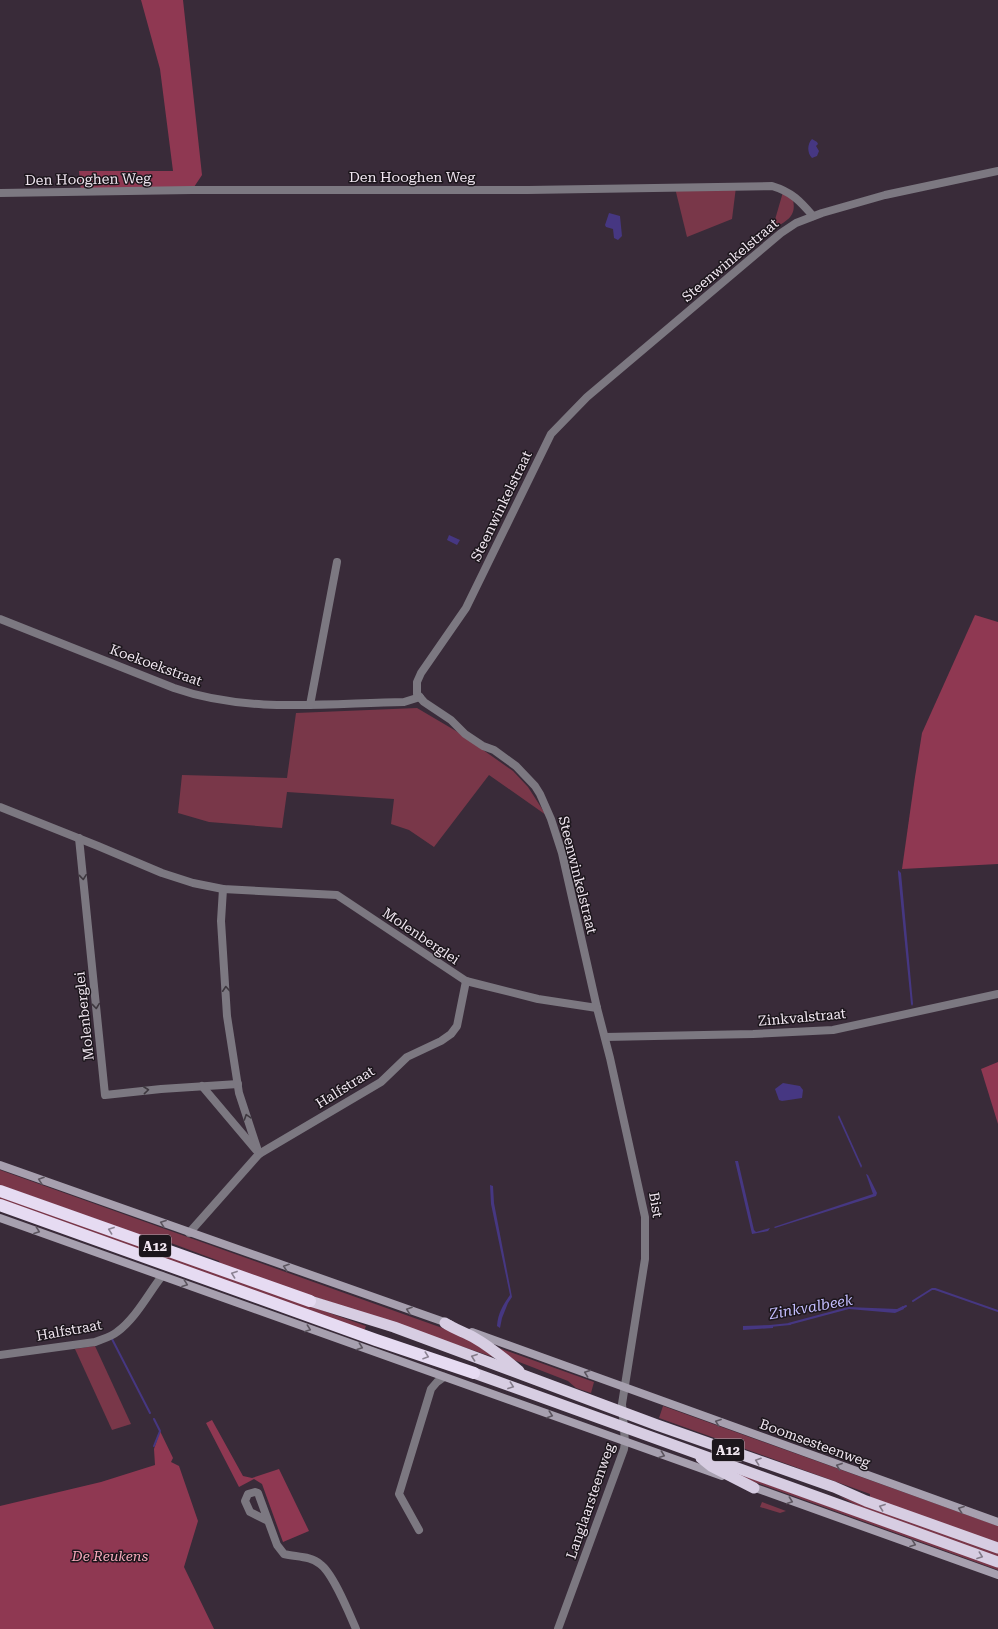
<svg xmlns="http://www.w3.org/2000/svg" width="998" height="1629" font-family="'Roboto Serif',serif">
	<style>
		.green { fill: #793749 }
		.forest { fill: #8f3852 }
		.water { fill: #463782 }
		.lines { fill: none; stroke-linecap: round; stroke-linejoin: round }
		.stream { stroke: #463782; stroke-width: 2 }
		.minor { stroke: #7c7881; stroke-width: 8 }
		.tertiary { stroke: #7c7881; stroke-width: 8 }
		.secondary { stroke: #a7a0af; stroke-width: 8 }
		.trunk { stroke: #d7cde2; stroke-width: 11 }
		.motorway { stroke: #e6dbf2; stroke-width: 12 }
		.oneway { stroke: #3e383f }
		.oneway2 { stroke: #5b545e }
		.oneway3 { stroke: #8b8292 }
		.oneway4 { stroke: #837b89 }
		.labels { text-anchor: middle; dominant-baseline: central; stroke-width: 3; stroke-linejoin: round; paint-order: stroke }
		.shield { fill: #1c161c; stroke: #b0a8b0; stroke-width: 1 }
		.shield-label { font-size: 13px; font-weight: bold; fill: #f0e6f0 }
		.street-label { font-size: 14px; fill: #f0e6f0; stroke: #1c161c }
		.park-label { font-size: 14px; font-style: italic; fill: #f6abbc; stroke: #1c161c }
		.water-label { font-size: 15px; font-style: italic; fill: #c3bdfe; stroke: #1c161c }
	</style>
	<rect width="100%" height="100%" fill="#392b39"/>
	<!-- green -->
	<g class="green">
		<path d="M736,187L732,219L687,237L675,188Z"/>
		<path d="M783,192L793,200C797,218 785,221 772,230Z"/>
		<path d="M417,708L456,731L513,771L528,787L546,815L489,775L434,847L409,830L391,824L394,799L287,792L282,828L209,822L178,813L182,775L287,778L296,713Z"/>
		<path d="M0,1170L462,1335L496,1358L221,1265L219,1261L171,1243L168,1245L0,1185Z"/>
		<path d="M0,1195L366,1326L364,1331L0,1201Z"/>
		<path d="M95,1346L131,1424L112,1430L75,1349Z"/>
		<path d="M496,1347L594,1382L591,1393L576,1388L568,1381L514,1360Z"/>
		<path d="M663,1406L998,1526V1544L870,1498V1494L659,1418Z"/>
		<path d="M728,1470L998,1567V1570L727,1472Z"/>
		<path d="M839,1496L998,1553V1558L871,1513Z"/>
		<path d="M762,1502L786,1511L780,1513L760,1507Z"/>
	</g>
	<!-- forest -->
	<g class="forest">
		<path d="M141,0H183L202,175L192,190L81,191L79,171H173L160,69Z"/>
		<path d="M975,615L998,622V864L902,869L915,777L922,733Z"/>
		<path d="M998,1062V1124L981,1069Z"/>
		<path d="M212,1420L243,1476L252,1478L279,1469L309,1531L283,1542L262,1484L254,1479L239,1487L206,1423Z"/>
		<path d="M160,1431L173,1458L171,1462L179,1466L198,1521L184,1567L214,1629H0V1506L101,1482L155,1465L154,1449Z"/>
	</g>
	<!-- water -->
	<g class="water">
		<path d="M812,139L817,142L818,144L816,146L819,151L817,156L812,158C807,153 807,144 812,139Z"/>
		<path d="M609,213L620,216L622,236L618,240L614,238L613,229L606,227L605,225Z"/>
		<path d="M449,535L460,540L457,545L447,540Z"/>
		<path d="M898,870L901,873L913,1004L912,1006L911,1004L898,873Z"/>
		<path d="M783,1083L800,1086L803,1090L802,1098L782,1101L779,1100L775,1089Z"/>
		<path d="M839,1115L862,1166L861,1168L838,1117Z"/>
		<path d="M735,1161H738L754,1230L756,1232L770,1228L768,1231L752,1234Z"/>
		<path d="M866,1174L868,1175L877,1193L876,1196L775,1228L774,1227L873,1194Z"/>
		<path d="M490,1185L493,1186L494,1203L512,1297L508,1303L502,1318L500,1328L497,1326C498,1313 503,1305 510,1295L491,1204Z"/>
		<path d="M903,1306L904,1309L895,1313L849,1309L789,1325L788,1323L848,1307L897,1309Z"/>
		<path d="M773,1325V1328L743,1330V1326Z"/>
	</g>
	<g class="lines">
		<!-- stream -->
		<g class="stream">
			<path d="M913,1301L932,1289H935L998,1311"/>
			<path d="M902,1308L906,1306"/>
			<path d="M770,1326L790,1324"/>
			<path d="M112,1339L150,1413"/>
			<path d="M154,1419L160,1431L154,1446"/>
		</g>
		<!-- minor -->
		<g class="minor">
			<path d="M0,193L192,190H528L772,186C792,192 800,201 813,216"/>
			<path d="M0,619L174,688C248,714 328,703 404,702L420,697"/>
			<path d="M310,705L337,562"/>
			<path d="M0,807L98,846L162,873L193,883L223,889L337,895L466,981L538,999L597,1008"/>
			<path d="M79,838L105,1095L161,1089L238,1084"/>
			<path d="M223,889L221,921L227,1016L239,1093L259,1154"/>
			<path d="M605,1037L753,1034L833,1030L998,994"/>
			<path d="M202,1086L256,1150"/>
			<path d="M189,1233L259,1154L381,1082L407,1057L441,1041L451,1034L457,1026L466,981"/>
			<path d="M0,1355L95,1342C102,1339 111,1337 117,1332C136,1318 148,1294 162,1276"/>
			<path d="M268,1521L250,1512L245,1501L248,1494L255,1492L258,1493L277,1545L284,1554C296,1557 311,1556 320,1564C333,1573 349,1613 356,1629"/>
			<path d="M419,1530L399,1494L431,1389L437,1382L444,1377"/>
		</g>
		<!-- tertiary -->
		<path class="tertiary" d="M558,1629L624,1449L625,1442L622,1404L645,1259V1217L610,1058L597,1008L562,853L551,819L540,794L535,786L516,766L494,750L483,746L465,734L451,720L424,702L417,694V682L421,673L466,608L551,434L587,397L781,233L796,223L822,213L885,195L998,171"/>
		<!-- secondary -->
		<g class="secondary">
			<path d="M0,1165L450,1324"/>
			<path d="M0,1218L722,1476"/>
			<path d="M472,1332L998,1522"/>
			<path d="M750,1486L998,1575"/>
		</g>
		<!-- trunk -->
		<g class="trunk">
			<path d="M310,1301L394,1327L657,1425L834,1487L866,1501L998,1548"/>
			<path d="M445,1323C454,1329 464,1332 473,1337C489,1346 505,1359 519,1371"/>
			<path d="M474,1373L998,1562"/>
			<path d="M701,1458L711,1466L754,1488"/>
		</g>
		<!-- motorway -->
		<g class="motorway">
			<path d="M0,1191L310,1301"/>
			<path d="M0,1205L376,1340L474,1373"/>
		</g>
	</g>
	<!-- one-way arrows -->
	<defs><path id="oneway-chevron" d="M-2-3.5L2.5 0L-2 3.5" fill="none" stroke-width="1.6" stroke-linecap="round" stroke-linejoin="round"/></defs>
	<g class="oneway">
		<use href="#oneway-chevron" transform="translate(83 877) rotate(84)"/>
		<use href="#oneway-chevron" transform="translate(226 989) rotate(-94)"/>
		<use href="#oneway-chevron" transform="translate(96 1006) rotate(84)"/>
		<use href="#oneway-chevron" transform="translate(146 1090) rotate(-6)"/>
		<use href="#oneway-chevron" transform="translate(247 1117) rotate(-108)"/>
	</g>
	<g class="oneway2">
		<use href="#oneway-chevron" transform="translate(41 1180) rotate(-161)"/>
		<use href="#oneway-chevron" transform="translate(163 1223) rotate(-160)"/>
		<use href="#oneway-chevron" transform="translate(37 1231) rotate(20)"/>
		<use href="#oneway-chevron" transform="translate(286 1267) rotate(-161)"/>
		<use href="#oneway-chevron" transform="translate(185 1284) rotate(20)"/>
		<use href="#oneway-chevron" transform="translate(409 1310) rotate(-161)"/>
		<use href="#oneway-chevron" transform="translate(308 1329) rotate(20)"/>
		<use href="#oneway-chevron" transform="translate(360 1347) rotate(20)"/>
		<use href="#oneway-chevron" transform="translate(587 1373) rotate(-160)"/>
		<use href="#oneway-chevron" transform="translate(550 1415) rotate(19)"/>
		<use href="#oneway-chevron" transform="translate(718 1422) rotate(-160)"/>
		<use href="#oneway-chevron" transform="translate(662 1455) rotate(20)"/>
		<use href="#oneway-chevron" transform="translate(839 1466) rotate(-160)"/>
		<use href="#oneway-chevron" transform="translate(790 1501) rotate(20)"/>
		<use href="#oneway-chevron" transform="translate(961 1509) rotate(-160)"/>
		<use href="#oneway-chevron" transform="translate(913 1544) rotate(20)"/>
	</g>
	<g class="oneway3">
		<use href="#oneway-chevron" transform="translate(111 1230) rotate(-160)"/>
		<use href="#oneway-chevron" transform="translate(234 1274) rotate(-160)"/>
		<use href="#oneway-chevron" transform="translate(426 1356) rotate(19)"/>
	</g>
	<g class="oneway4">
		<use href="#oneway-chevron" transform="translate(474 1357) rotate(-160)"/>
		<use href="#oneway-chevron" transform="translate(511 1386) rotate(20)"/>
		<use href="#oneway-chevron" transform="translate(758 1461) rotate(-161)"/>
		<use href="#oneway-chevron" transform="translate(882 1507) rotate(-160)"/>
		<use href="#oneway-chevron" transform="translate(980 1556) rotate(20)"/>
	</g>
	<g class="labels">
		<!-- shield labels -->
		<g class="shield">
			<rect x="139" y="1235" width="32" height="22" rx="3"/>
			<rect x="712" y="1439" width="32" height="22" rx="3"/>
		</g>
		<g class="shield-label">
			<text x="155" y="1246">A12</text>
			<text x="728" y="1450">A12</text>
		</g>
		<!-- street labels -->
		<g class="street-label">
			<text x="412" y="177">Den Hooghen Weg</text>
			<text transform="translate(88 179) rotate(-1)">Den Hooghen Weg</text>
			<text transform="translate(730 260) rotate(-40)">Steenwinkelstraat</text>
			<text transform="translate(501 506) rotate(-64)">Steenwinkelstraat</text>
			<text transform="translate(156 665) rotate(20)">Koekoekstraat</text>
			<text transform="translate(578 875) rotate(76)">Steenwinkelstraat</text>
			<text transform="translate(421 936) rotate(34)">Molenberglei</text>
			<text transform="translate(84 1016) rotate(-96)">Molenberglei</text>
			<text transform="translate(802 1017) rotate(-5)">Zinkvalstraat</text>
			<text transform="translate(345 1087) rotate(-32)">Halfstraat</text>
			<text transform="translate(656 1205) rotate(81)">Bist</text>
			<text transform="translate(69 1330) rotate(-10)">Halfstraat</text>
			<text transform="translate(815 1443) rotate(20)">Boomsesteenweg</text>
			<text transform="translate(590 1501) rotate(-71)">Langlaarsteenweg</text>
		</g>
		<!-- park labels -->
		<g class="park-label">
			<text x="110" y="1556">De Reukens</text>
		</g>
		<!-- water labels -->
		<g class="water-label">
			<text transform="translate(811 1307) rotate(-10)">Zinkvalbeek</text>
		</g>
	</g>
</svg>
